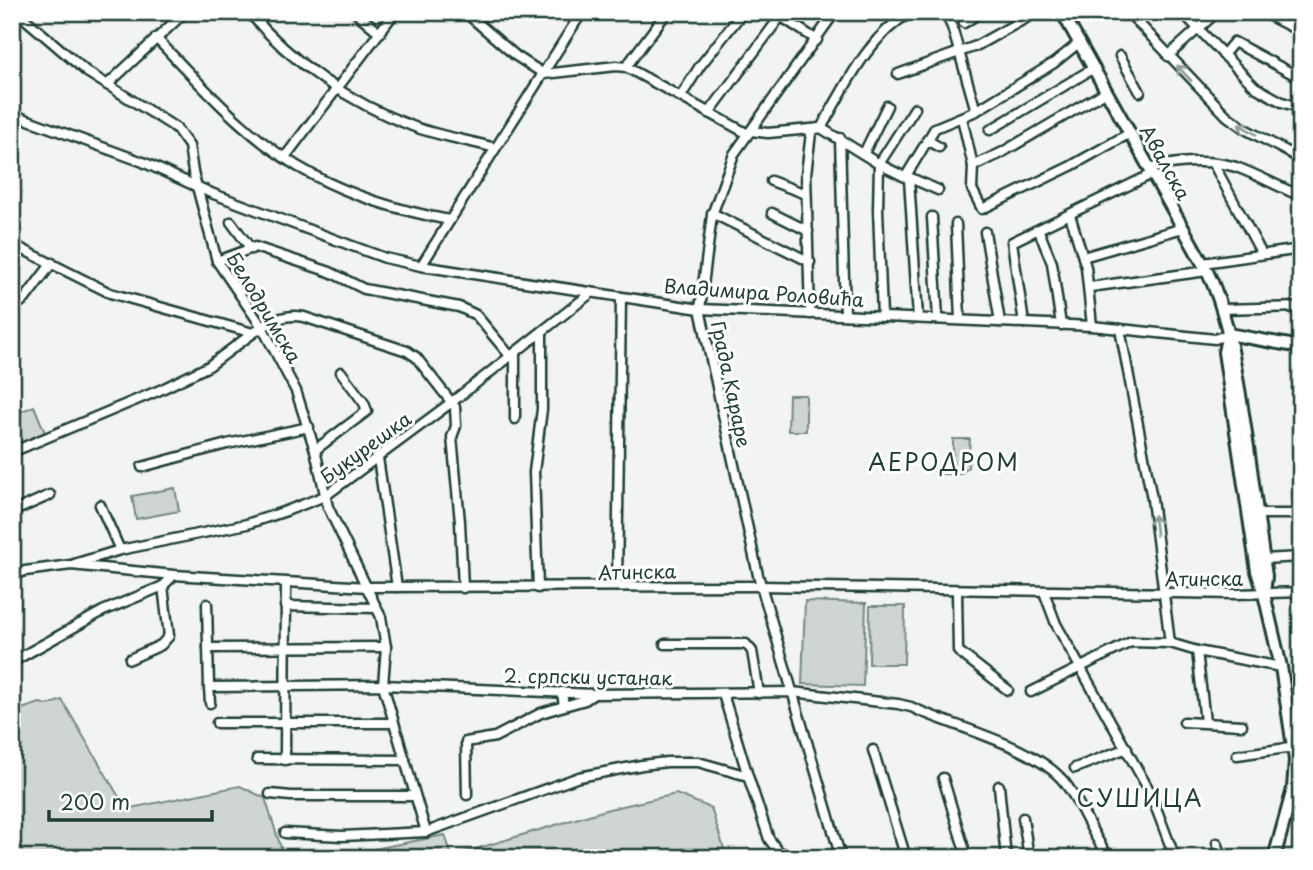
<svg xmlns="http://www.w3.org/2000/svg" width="1313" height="870" font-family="'Playpen Sans',sans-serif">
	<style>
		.green { fill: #ced5d3; stroke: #768984; stroke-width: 2 }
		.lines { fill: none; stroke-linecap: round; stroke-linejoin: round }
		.minor-casing { stroke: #1f3d34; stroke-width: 13 }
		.major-casing { stroke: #1f3d34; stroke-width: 16 }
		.minor { stroke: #fff; stroke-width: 8 }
		.major { stroke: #fff; stroke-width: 10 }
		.oneway { stroke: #8f9e9a }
		.labels { text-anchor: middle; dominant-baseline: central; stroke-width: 6; stroke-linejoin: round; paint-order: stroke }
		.street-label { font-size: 19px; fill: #1f3d34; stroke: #fff }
		.quarter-label { font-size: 23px; letter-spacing: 2px; fill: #1f3d34; stroke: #fff }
	</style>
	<rect width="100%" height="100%" fill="#f2f3f3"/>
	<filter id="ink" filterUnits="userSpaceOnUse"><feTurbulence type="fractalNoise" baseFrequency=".0143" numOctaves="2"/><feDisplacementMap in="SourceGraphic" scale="14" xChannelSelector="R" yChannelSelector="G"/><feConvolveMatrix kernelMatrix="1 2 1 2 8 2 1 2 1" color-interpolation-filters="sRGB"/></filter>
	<g filter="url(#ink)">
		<!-- green -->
		<g class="green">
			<path d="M789,395H806V431H788Z"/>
			<path d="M34,406L46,435L12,447V408L15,414Z"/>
			<path d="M953,439H970L968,467L960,474H936L935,470L953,468Z"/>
			<path d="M175,488L179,511L136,519L132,496Z"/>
			<path d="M805,601L866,603L863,686L802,684Z"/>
			<path d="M870,606H905L904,664H869Z"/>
			<path d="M62,700L126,809L240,786L265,798L283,854L339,856L445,835L452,856L609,809L676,794L711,808L727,858H12V712L40,703L48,705Z"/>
		</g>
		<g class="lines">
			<defs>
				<g id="minor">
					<path d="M17,12L87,72L176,128L189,146L193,172L217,261L262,327L296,391L315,450L328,507L381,617L386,647L383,685L426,832"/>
					<path d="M249,12C292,63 350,103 412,126C438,136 468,140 495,148"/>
					<path d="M355,12L380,33"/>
					<path d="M465,12L516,56L544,74"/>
					<path d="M568,12L577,20"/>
					<path d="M774,12L817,40"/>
					<path d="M835,12L734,154L712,215L700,309L758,575L841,858"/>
					<path d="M945,12L952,27L976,111"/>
					<path d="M1128,12L1227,116L1245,129L1301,159"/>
					<path d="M1182,12L1255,87L1282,102L1301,108"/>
					<path d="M1262,12L1301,32"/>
					<path d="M964,23L981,12"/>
					<path d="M156,38C204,88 251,143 313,175C356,198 402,211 449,220"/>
					<path d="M1223,55L1234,42L1293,74"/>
					<path d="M1120,56L1140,92"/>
					<path d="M1168,56L1217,12"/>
					<path d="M626,67L667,12"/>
					<path d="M544,74L616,66L626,67L748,134"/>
					<path d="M898,74L976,46L1037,12"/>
					<path d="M107,85L185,12"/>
					<path d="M681,96L700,66L743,12"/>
					<path d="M12,103L15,107L14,115"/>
					<path d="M709,113L780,17"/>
					<path d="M12,114L143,162L211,193L355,247L385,258L421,266L700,309L1092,326L1215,339L1228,334"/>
					<path d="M962,118L973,166L972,189L982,209L1071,166L1130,133"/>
					<path d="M990,130L1094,68"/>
					<path d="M751,131L768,133L821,128L879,164L909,179L918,318"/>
					<path d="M840,138L845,315"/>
					<path d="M927,140L939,147"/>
					<path d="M864,153L887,106"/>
					<path d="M285,157L395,12"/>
					<path d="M1213,163L1262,254"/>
					<path d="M973,166L1001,153L1107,91"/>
					<path d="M1149,169C1175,161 1210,159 1236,167C1258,175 1279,187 1301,196"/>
					<path d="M771,181L806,194"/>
					<path d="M938,190L906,176L935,128L976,111L1054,63L1080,42"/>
					<path d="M712,213L810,262"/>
					<path d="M772,213L808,231"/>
					<path d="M1070,215L1086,267L1092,326"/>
					<path d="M932,217L938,319"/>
					<path d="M231,222L251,249"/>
					<path d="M956,224L960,320"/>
					<path d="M1039,231L1052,263L1061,325"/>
					<path d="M985,232L1000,322"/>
					<path d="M12,244L110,293L253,333C271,322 282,313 304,317L407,351L416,357L455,407L456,426L452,437L460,522L463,588"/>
					<path d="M1083,257L1183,228"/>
					<path d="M217,261L255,247L330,272L364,289L459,307L476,315L511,357"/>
					<path d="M1203,263L1301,249"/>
					<path d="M421,266L582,12"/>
					<path d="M1090,287L1207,271"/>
					<path d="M12,308L25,299L52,263"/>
					<path d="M1221,309L1301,307"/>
					<path d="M810,314L806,174L811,133L815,129L821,128C846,86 867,37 911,12"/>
					<path d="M882,317L878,209L879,164L915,108"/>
					<path d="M1024,323L1012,242L1152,174"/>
					<path d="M1120,329L1152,499L1170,643"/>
					<path d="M515,419V354"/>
					<path d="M315,450L367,411L364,403L341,372"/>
					<path d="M12,452L160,390L209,366L253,333"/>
					<path d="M378,458L397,587"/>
					<path d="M142,467L227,444L309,427"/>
					<path d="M100,505L120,550"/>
					<path d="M12,512L50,495"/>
					<path d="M1257,514H1301"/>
					<path d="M1263,559L1301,557"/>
					<path d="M74,564L120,550L247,524L286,511L325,496L452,402L591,293"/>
					<path d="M12,575L25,571L71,565L174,575L367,587L761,586L1236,594L1301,592"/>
					<path d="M617,586L621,297"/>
					<path d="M538,588L534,472L542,409V333"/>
					<path d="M957,591L958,651L1008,690"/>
					<path d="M1044,592L1056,624L1150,792L1175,858"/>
					<path d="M207,604L209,687"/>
					<path d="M285,606L376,608"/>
					<path d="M665,644H746L752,651L759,693"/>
					<path d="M208,648L386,647"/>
					<path d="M1197,651L1205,722"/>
					<path d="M130,659L161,645L169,636L163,586"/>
					<path d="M12,662L103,611L163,586L174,575"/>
					<path d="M1031,692L1131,642L1170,643L1197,651L1281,667"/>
					<path d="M723,694L748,776"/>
					<path d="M210,703L209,687H212L383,685L594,694L792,692L898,704L911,707C953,727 1037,746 1065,783C1083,806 1091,835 1110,858"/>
					<path d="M564,706L585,700L594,694"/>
					<path d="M1184,722L1242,725"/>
					<path d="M217,723H394"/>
					<path d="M873,750L906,858"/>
					<path d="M1237,755L1294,747"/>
					<path d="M257,759L405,760"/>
					<path d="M285,760L286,584"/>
					<path d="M1075,768L1127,748"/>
					<path d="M943,778L967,858"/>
					<path d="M999,786L1006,858"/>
					<path d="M270,794L291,796H414"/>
					<path d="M467,795L466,742L495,737L541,713L564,706L562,692"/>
					<path d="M1023,818L1029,858"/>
					<path d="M285,833L342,836L426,832L579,777L642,765L667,762H698L748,776L769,839L778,851L793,858"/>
					<path d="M1217,843L1223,858"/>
					<path d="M1091,858L1105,852"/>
				</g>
				<g id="major">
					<path d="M1062,12L1207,271C1226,309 1233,354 1240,395C1250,455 1257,516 1266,576L1264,594"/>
					<path d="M1228,334L1301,347"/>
					<path d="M1227,338L1224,352L1257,571L1264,594L1281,667L1295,760L1293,789L1274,858"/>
				</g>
			</defs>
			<!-- minor casing -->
			<use href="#minor" class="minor-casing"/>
			<!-- major casing -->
			<use href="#major" class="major-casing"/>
			<!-- minor -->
			<use href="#minor" class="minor"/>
			<!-- major -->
			<use href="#major" class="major"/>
		</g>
		<!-- one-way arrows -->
		<defs><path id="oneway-shaft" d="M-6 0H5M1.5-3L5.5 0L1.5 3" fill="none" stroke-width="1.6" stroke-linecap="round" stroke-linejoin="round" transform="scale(1.75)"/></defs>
		<g class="oneway">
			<use href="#oneway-shaft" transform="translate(1184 73) rotate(-133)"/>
			<use href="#oneway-shaft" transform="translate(1247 129) rotate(-149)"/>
			<use href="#oneway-shaft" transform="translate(1155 525) rotate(-97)"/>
		</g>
	</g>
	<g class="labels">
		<!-- street labels -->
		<g class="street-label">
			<text transform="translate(1166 162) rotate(61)">Авалска</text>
			<text transform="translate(764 292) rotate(4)">Владимира Роловића</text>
			<text transform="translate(265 307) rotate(59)">Белодримска</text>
			<text transform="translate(732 384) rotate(78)">Града Караре</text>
			<text transform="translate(365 447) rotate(-36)">Букурешка</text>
			<text transform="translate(637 571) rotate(-1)">Атинска</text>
			<text x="1204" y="578">Атинска</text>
			<text transform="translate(588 676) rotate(1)">2. српски устанак</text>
		</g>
		<!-- quarter labels -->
		<g class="quarter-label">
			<text x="944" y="461">АЕРОДРОМ</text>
			<text x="1140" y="797">СУШИЦА</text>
		</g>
	</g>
	<!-- margin -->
	<rect width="1313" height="870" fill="none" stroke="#fff" stroke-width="42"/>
	<rect x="21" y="21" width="1271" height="828" fill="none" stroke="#1f3d34" stroke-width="2.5" filter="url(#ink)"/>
	<!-- scale -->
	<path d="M49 810v10h163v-10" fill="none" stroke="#1f3d34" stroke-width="3.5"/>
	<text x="60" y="810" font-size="21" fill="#1f3d34" stroke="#ffffff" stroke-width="5" paint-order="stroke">200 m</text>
</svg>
